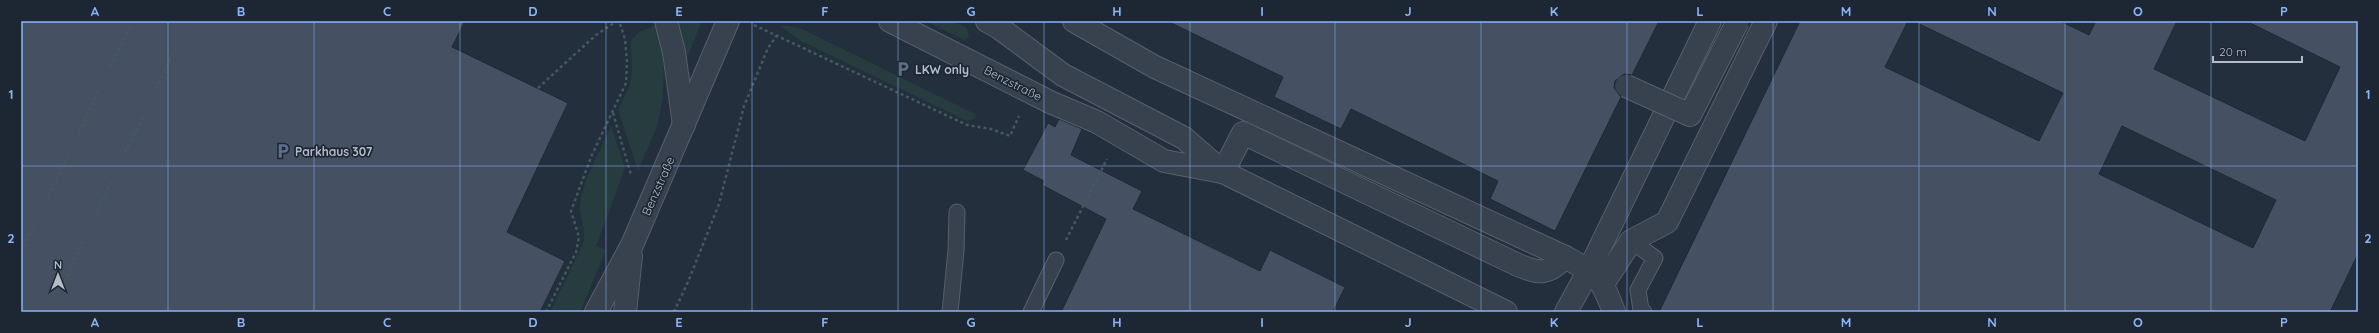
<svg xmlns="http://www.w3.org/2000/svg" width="2379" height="333" font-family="Quicksand,sans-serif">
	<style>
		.green { fill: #263c3f }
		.building { fill: #455162; stroke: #1f2835; fill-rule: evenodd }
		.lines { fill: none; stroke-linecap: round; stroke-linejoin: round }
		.lane-casing { stroke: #565f6c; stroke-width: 17 }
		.street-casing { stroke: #565f6c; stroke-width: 24 }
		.path { stroke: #44595c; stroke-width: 2.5; stroke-dasharray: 3 3; stroke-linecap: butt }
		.lane { stroke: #38414e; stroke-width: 15 }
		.street { stroke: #38414e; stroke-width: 22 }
		.street-bridge-casing { stroke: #565f6c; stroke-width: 24; stroke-linecap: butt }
		.street-bridge { stroke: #38414e; stroke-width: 22 }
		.grid { fill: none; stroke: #8ab4f8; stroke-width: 1; stroke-opacity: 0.55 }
		.labels { text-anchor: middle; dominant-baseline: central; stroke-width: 3.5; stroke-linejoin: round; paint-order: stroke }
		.poi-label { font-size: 12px; font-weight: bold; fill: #b4bcc9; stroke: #1d2633; text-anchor: start }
		.street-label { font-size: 12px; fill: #b4bcc9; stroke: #1d2633 }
		.neatline { fill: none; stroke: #8ab4f8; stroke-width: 1.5 }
		.grid-label { font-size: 13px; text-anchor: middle; font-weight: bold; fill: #8ab4f8 }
	</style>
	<rect width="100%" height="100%" fill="#242f3e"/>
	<!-- green -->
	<g class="green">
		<path d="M676,21H702L689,53L686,57Z"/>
		<path d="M925,21H952L967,28L969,37L964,40Z"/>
		<path d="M658,24C664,57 667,89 658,122C653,139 644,155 638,171L618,110L630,85L632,71L631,41L639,32Z"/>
		<path d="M781,26H790L802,29L977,115L974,119L967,121L801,41Z"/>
		<path d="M611,126L625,168L596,246L606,250L580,312H550L583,244C587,230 579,218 580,204C584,177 601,150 611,126Z"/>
	</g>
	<!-- building -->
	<g class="building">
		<path d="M21,21H465L452,47L568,103L507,232L565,261L540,312H21Z"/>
		<path d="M1167,21H1659L1632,75L1624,74L1615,81L1614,88L1621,97L1555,231L1490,199L1498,181L1351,109L1341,129L1274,97L1283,77Z"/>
		<path d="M1800,21H1908L1885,67L2039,141L2063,93L1913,21H2060L2089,35L2096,21H2177L2154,69L2305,141L2340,67L2246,21H2358V254L2330,312H1659ZM2122,126L2276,200L2253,248L2099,174Z"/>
		<path d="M1059,119L1082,129L1071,155L1142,191L1133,209L1260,271L1270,250L1345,287L1333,312H1061L1106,219L1042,185L1044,181L1023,170L1048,123L1055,127Z"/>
	</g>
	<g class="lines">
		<defs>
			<g id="lane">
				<path d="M1631,241L1655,258L1638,290L1641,310L1644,312"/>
				<path d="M950,312L956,251L957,212"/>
				<path d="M1031,312L1056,260"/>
			</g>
			<g id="street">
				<path d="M666,21L674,52L684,125"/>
				<path d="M890,21L1050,102L1097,122L1164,161L1222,172"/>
				<path d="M987,21L998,27L1063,75L1184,138L1223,172L1506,312"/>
				<path d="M1074,21L1155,67L1565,257C1598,275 1601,277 1614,312"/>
				<path d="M1223,172L1243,133L1518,265C1540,274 1548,275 1565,257"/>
				<path d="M1603,284L1631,241L1667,222L1766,21"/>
				<path d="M596,312L632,245L728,21"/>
				<path d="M625,312L631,256"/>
				<path d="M1566,312L1589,270L1710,21"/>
			</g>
		</defs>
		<!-- lane casing -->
		<use href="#lane" class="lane-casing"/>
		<!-- street casing -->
		<use href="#street" class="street-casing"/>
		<!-- path -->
		<g class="path">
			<path d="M188,24L190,21"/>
			<path d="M754,25L967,125L991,129L1010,136L1019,116"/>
			<path d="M110,67L130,27"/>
			<path d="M538,88L596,35L617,21"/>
			<path d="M156,89L176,49"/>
			<path d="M613,113L631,175"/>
			<path d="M79,132L99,91"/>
			<path d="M125,152L145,113"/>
			<path d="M48,196L68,156"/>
			<path d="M95,217L114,178"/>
			<path d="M1066,240L1107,159"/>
			<path d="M21,252L37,220"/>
			<path d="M64,282L83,242"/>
			<path d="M49,312L52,307"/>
			<path d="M546,312L576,252L579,237L571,211L591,157L626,83L627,62L625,39L619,21"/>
			<path d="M674,312L688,282L719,204L744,106L768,48L777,35"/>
		</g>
		<!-- lane -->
		<use href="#lane" class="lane"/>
		<!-- street -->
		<use href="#street" class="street"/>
		<defs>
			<path id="street-bridge" d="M1626,86L1690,115L1738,21"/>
		</defs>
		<!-- street-bridge casing -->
		<use href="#street-bridge" class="street-bridge-casing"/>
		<!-- street-bridge -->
		<use href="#street-bridge" class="street-bridge"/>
	</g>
	<!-- grid -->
	<path class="grid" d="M168,21V312M314,21V312M460,21V312M606,21V312M752,21V312M898,21V312M1044,21V312M1190,21V312M1335,21V312M1481,21V312M1627,21V312M1773,21V312M1919,21V312M2065,21V312M2211,21V312M21,166H2358"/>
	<!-- icons -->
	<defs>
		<symbol id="parking-bare" viewBox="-9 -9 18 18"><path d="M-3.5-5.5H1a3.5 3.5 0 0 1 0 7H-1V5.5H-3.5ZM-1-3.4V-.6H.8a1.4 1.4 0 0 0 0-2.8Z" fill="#5c6f8a" stroke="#1d2633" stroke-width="2.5" paint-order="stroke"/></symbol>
	</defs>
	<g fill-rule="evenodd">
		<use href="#parking-bare" x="892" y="58" width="22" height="22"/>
		<use href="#parking-bare" x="272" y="140" width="22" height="22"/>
	</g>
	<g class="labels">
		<!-- poi labels -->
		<g class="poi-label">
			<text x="915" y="69">LKW only</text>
			<text x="295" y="151">Parkhaus 307</text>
		</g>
		<!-- street labels -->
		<g class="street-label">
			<text transform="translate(1013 83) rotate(27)">Benzstraße</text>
			<text transform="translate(658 186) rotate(-66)">Benzstraße</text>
		</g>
	</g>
	<!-- border -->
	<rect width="2379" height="333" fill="none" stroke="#1d2633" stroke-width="44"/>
	<!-- north arrow -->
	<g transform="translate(58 275)" stroke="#1d2633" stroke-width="3" paint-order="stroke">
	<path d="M0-3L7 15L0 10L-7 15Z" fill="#b4bcc9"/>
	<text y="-6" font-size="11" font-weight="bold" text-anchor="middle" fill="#b4bcc9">N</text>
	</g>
	<!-- scale -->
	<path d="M2213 56v6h89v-6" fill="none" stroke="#b4bcc9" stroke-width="2"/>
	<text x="2219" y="56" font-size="12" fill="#b4bcc9" stroke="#1d2633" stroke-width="3" paint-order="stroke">20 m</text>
	<rect x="22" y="22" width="2335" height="289" class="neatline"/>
	<g class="grid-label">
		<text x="95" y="16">A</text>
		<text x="241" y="16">B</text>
		<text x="387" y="16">C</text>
		<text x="533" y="16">D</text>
		<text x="679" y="16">E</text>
		<text x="825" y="16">F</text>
		<text x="971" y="16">G</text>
		<text x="1117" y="16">H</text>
		<text x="1262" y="16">I</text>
		<text x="1408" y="16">J</text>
		<text x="1554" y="16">K</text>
		<text x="1700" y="16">L</text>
		<text x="1846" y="16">M</text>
		<text x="1992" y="16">N</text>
		<text x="2138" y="16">O</text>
		<text x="2284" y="16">P</text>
		<text x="11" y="99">1</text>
		<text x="2368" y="99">1</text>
		<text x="11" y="243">2</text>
		<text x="2368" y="243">2</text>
		<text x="95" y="327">A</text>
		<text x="241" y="327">B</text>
		<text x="387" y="327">C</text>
		<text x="533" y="327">D</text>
		<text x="679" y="327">E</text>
		<text x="825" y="327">F</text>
		<text x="971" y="327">G</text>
		<text x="1117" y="327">H</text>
		<text x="1262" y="327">I</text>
		<text x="1408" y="327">J</text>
		<text x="1554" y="327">K</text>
		<text x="1700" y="327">L</text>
		<text x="1846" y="327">M</text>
		<text x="1992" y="327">N</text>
		<text x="2138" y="327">O</text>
		<text x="2284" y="327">P</text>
	</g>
</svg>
